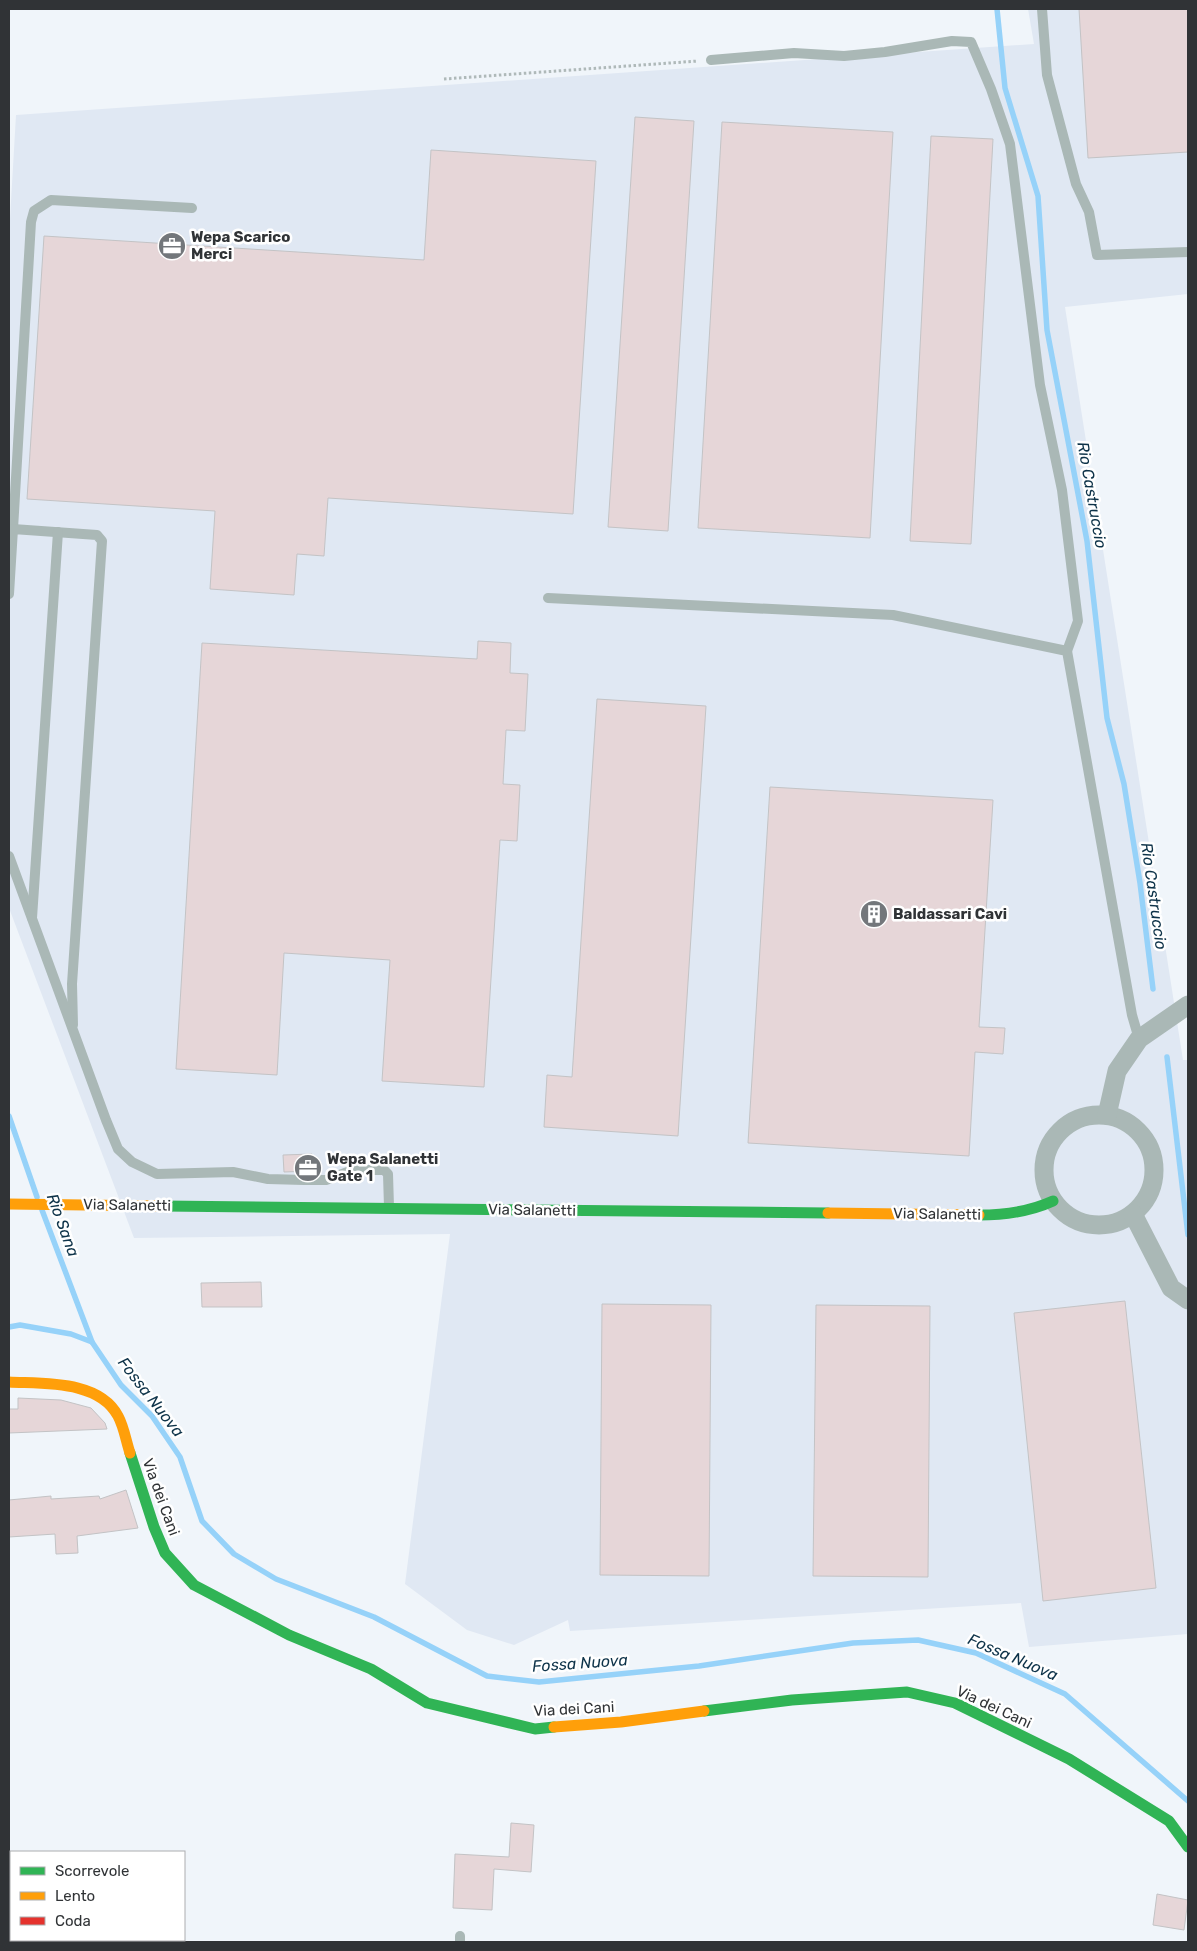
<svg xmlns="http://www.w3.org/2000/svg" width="1197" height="1951" font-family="Rubik,sans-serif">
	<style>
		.built { fill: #e0e8f3 }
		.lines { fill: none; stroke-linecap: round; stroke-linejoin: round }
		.stream { stroke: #96d2f9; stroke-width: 5.5 }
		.building { fill: #e6d6d8; stroke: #c3c3c5 }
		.path { stroke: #afb9b9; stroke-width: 3; stroke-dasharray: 2.5 2.5; stroke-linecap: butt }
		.lane { stroke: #aab8b6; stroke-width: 10 }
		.street { stroke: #aab8b6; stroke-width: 19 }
		.fast { stroke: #30b455; stroke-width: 11 }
		.slow { stroke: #ff9f0a; stroke-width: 11 }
		.jam { stroke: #e5322d; stroke-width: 11 }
		.labels { text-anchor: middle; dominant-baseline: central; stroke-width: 5; stroke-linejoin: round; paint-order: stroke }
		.poi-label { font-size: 15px; font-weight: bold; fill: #303336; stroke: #fff; text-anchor: start }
		.street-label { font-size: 15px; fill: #303336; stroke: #fff }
		.water-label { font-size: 16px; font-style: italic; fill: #0e3349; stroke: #fff }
	</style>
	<rect width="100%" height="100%" fill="#f0f5fa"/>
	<!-- built -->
	<path class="built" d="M1028,9H1188V294L1065,307L1183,1060H1188V1634L1029,1647L1021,1603L570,1631L568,1620L514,1645L467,1630L405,1584L450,1234L134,1238L9,908V236L16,115L1034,44Z"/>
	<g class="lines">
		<!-- stream -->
		<g class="stream">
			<path d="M997,9L1005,88L1038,196L1047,330L1087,541L1107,718L1124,784L1140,883L1153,989"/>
			<path d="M1167,1057L1188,1235"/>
			<path d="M9,1116L37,1197"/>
			<path d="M42,1210L92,1342"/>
			<path d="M9,1327L20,1325L71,1334L92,1342L121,1385L152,1416L180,1457L202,1521L234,1554L276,1579L374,1617L487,1676L539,1682L699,1666L853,1643L918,1640L976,1653L1065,1694L1188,1801"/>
		</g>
	</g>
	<!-- building -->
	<g class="building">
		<path d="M1079,9H1188V152L1088,158Z"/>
		<path d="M635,117L694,121L668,531L608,527Z"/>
		<path d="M722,122L893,132L870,538L698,528Z"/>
		<path d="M931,136L993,139L971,544L910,541Z"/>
		<path d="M431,150L596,161L573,514L328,498L324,556L297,554L294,595L210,589L215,511L27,499L44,236L424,260Z"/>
		<path d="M478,641L511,643L510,673L528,674L525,731L506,730L503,784L520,785L517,841L500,840L484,1087L382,1081L390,960L284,953L277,1075L176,1069L202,643L477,659Z"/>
		<path d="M597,699L706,706L678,1136L544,1127L547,1075L572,1077Z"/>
		<path d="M770,787L993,800L979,1027L1005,1028L1003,1054L975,1052L969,1156L748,1143Z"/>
		<path d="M312,1154V1171L284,1172L283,1155Z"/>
		<path d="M261,1282L262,1307H202L201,1283Z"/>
		<path d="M1125,1301L1156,1588L1043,1601L1014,1313Z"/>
		<path d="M602,1304L711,1305L709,1576L600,1575Z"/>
		<path d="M816,1305L930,1306L928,1577L813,1576Z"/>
		<path d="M18,1398L61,1400L91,1408L105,1423L107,1429L9,1433V1409H18Z"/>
		<path d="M126,1490L138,1528L77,1536L78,1553L56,1554L55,1534L9,1537V1500L51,1496V1499L99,1496L100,1499Z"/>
		<path d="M511,1823L534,1825L531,1872L494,1869L492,1910L453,1908L455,1854L509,1857Z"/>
		<path d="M1157,1894L1188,1900L1184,1930L1153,1925Z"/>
	</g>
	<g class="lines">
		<!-- path -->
		<path class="path" d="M444,79L698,61"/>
		<!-- lane -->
		<g class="lane">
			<path d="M1042,9L1047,75L1076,184L1089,212L1097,255L1188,252"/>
			<path d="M711,60L794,53L844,56L885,52L952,41L971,42L991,89L1010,144L1040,385L1062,490L1078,621L1067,651"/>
			<path d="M13,529L31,222L34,211L51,200L192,208"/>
			<path d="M9,594L13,529L97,535L102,541L72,984L73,1025"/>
			<path d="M548,598L893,615L1067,651L1132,1015L1139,1039"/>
			<path d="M9,856L106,1120L118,1149L132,1162L157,1174L233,1172L268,1179L304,1180H326L353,1170H384L388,1174L389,1207"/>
			<path d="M32,918L58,532"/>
			<path d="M460,1942V1936"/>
		</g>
		<!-- street -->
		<g class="street">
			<circle cx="1099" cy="1170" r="55"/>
			<path d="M1107,1115L1117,1071L1139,1039L1188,1005"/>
			<path d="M1133,1214L1171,1288L1188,1300"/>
		</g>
		<!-- fast -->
		<g class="fast">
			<path d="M163,1206L828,1213"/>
			<path d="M979,1215C1005,1215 1029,1212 1053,1201"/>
			<path d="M130,1453L154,1527L165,1553L194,1585L289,1635L371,1669L427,1703L535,1729L554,1727"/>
			<path d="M704,1711L792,1700L907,1692L955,1703L1069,1759L1169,1821L1188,1847"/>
			<path d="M71,1940L73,1942"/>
		</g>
		<!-- slow -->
		<g class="slow">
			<path d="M9,1204L163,1206"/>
			<path d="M828,1213L979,1215"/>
			<path d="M9,1382C44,1384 99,1380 118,1416C124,1427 126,1441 130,1453"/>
			<path d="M554,1727L621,1722L704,1711"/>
		</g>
		<!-- jam -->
		<path class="jam" d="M9,1881L11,1883"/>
	</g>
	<!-- icons -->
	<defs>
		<symbol id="office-disc" viewBox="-11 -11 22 22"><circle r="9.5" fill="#73777b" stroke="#fff"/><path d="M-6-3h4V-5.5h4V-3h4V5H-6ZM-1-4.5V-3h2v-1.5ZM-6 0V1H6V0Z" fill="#fff"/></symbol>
		<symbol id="building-disc" viewBox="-11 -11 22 22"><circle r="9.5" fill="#73777b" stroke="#fff"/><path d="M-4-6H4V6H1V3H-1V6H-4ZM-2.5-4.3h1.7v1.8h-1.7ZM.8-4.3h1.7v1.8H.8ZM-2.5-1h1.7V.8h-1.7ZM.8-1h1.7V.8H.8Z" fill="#fff"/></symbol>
	</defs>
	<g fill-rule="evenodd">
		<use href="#office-disc" x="156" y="230" width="32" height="32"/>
		<use href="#building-disc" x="858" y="898" width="32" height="32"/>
		<use href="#office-disc" x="292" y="1152" width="32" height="32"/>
	</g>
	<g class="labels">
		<!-- poi labels -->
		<g class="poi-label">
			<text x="191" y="237">Wepa Scarico<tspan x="191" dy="17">Merci</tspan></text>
			<text x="893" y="914">Baldassari Cavi</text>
			<text x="327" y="1159">Wepa Salanetti<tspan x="327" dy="17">Gate 1</tspan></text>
		</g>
		<!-- street labels -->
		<g class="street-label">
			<text transform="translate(127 1205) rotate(1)">Via Salanetti</text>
			<text transform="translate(532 1210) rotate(1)">Via Salanetti</text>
			<text transform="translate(937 1214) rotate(1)">Via Salanetti</text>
			<text transform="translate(161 1497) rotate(70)">Via dei Cani</text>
			<text transform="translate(994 1707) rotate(25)">Via dei Cani</text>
			<text transform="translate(574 1709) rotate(-3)">Via dei Cani</text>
		</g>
		<!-- water labels -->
		<g class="water-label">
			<text transform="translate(1092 495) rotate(80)">Rio Castruccio</text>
			<text transform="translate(1154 896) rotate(82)">Rio Castruccio</text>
			<text transform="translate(63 1225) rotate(70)">Rio Sana</text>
			<text transform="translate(151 1397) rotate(52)">Fossa Nuova</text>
			<text transform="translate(1013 1657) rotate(23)">Fossa Nuova</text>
			<text transform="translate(580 1663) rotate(-4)">Fossa Nuova</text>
		</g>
	</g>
	<!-- border -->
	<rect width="1197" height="1951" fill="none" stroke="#303336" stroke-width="20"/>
	<!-- legend -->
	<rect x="10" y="1851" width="175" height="90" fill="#ffffff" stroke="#acadaf"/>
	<rect x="20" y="1867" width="25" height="8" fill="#30b455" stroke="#acadaf"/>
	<text x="55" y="1876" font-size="15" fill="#303336">Scorrevole</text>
	<rect x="20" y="1892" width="25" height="8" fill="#ff9f0a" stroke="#acadaf"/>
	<text x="55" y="1901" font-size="15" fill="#303336">Lento</text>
	<rect x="20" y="1917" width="25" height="8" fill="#e5322d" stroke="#acadaf"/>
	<text x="55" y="1926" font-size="15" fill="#303336">Coda</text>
</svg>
